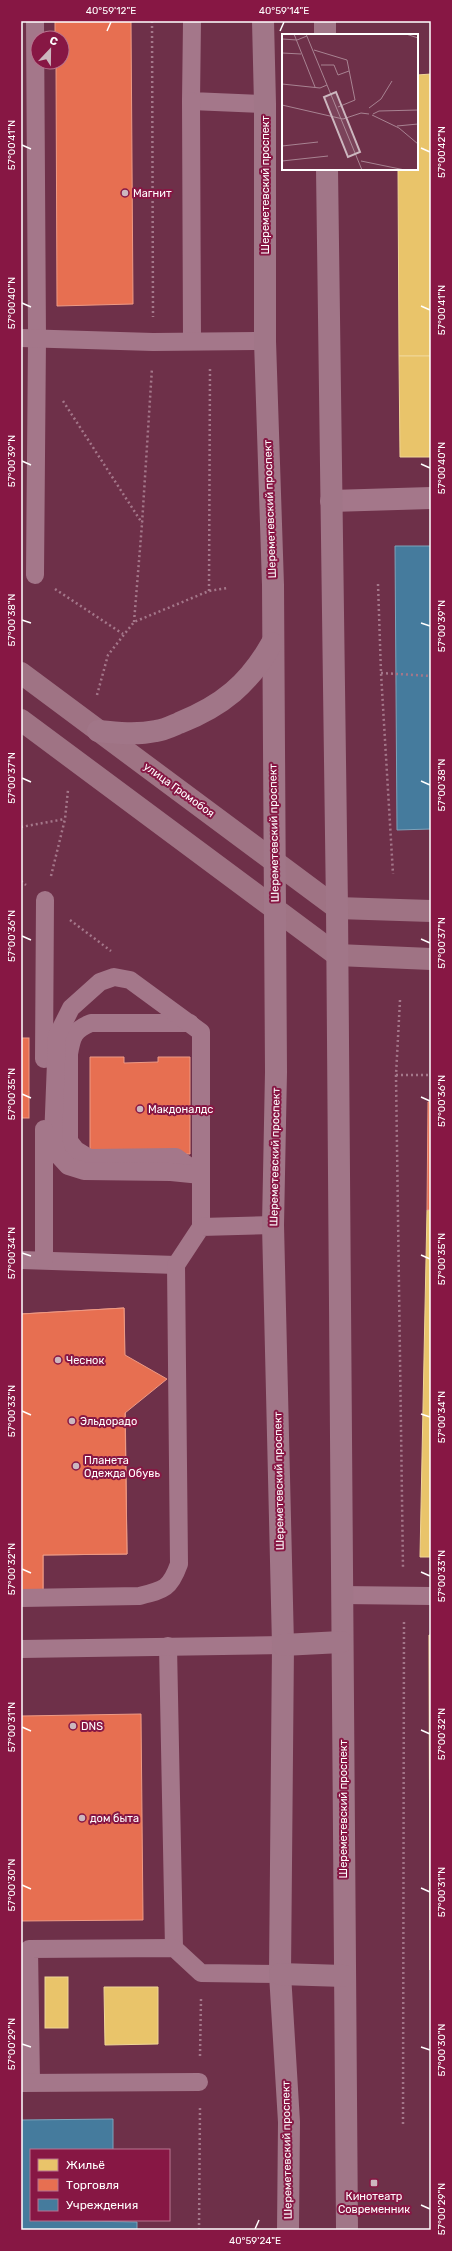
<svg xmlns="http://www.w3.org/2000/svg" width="452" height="2251" font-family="Rubik,sans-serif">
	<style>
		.homes { fill: #e9c46a; stroke: #f0d697 }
		.shops { fill: #e76f51; stroke: #ee9a85 }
		.public { fill: #457b9d; stroke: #7da3ba }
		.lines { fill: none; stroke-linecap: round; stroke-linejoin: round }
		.path { stroke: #a4778a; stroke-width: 2.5; stroke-dasharray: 2 3; stroke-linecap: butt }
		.service { stroke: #a4778a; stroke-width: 18 }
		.minor { stroke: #a4778a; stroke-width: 22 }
		.secondary { stroke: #9f7384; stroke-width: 22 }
		.primary { stroke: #a17688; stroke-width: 22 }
		.ticks { fill: none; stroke: #fff; stroke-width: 1.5 }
		.poi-dot { fill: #ccb7bf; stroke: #871744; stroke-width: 1.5 }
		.labels { text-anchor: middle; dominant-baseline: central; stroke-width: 4; stroke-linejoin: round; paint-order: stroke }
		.street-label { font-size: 11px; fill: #fff; stroke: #871744 }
		.poi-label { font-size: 11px; fill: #fff; stroke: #871744; text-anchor: start }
		.inset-road { fill: none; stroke: #a88392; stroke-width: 1 }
		.view { fill: #ccb7bf; fill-opacity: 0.15; stroke: #ccb7bf; stroke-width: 2 }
		.inset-edge { fill: none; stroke: #fff; stroke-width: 2 }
		.neatline { fill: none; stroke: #fff; stroke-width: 1.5 }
		.ticks-label { font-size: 10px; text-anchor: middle; fill: #fff }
	</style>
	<rect width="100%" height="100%" fill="#6e3049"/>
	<!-- homes -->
	<g class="homes">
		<path d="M431,74V356H399L398,169H417V75Z"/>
		<path d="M399,356H431V457H400Z"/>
		<path d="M427,1210H431V1557H420Z"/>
		<path d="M429,1635H431L430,1970Z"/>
		<rect x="45" y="1977" width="23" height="51"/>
		<path d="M104,1987H158V2044L105,2045Z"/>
	</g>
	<!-- shops -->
	<g class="shops">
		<path d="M55,21H131L133,304L57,306L56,62H62V38H55Z"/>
		<rect x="21" y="1038" width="8" height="80"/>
		<path d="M90,1057H124V1063L158,1062V1057H190V1154H90Z"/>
		<path d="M428,1102H431V1210H427Z"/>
		<path d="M124,1308L127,1554L43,1555V1595H21V1314Z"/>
		<path d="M124,1308L125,1355L167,1379L125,1413L127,1554L43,1555V1595H21V1314Z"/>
		<path d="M141,1714L143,1920L21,1921V1716Z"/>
	</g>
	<!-- public -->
	<g class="public">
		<path d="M395,546H431V829L397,830Z"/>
		<path d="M113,2119V2150H31V2220L137,2222V2230H21V2120Z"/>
	</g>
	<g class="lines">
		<!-- path -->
		<g class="path">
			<path d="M152,21L153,317"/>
			<path d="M63,401L142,523"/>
			<path d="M378,584L381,673L393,874"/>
			<path d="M55,589L123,634"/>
			<path d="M209,591L210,367"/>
			<path d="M134,622L142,524L152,368"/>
			<path d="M381,673L431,676"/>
			<path d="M97,695L108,655L134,622L209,591L227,588"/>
			<path d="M21,827L65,819"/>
			<path d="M51,876L65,819L68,790"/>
			<path d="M21,881L26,885"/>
			<path d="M70,920L111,951"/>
			<path d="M400,1000L396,1075L403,1569"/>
			<path d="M396,1075H431"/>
			<path d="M200,2056L201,1999"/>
			<path d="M403,2124L404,1620"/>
			<path d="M199,2230L200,2107"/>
		</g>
		<!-- service -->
		<g class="service">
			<path d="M35,21L37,338L35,575"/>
			<path d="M192,21L191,101L265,104"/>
			<path d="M191,101L192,341"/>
			<path d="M21,338L153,342L265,341"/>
			<path d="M190,1023H91C74,1030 72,1036 69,1054V1141L76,1150L89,1158L176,1157L201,1175"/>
			<path d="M44,1059L45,900"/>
			<path d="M201,1175L171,1172L84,1171L68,1166L57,1154L53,1139L57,1036L71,1008L100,982L114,977L130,980L201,1032V1227"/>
			<path d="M21,1260L176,1265"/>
			<path d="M44,1260V1129"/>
			<path d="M341,1595L431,1596"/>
			<path d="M21,1598L139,1596C164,1590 170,1589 179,1564L176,1265L201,1227L273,1225"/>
			<path d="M168,1646L174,1948"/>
			<path d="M21,1649L283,1645"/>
			<path d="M31,2082L29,1949L174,1948L201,1973L280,1974"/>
			<path d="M21,2083L199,2082"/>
		</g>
		<!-- minor -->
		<path class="minor" d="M331,501L431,498"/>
		<!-- secondary -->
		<g class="secondary">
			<path d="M21,673L337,908L431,911"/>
			<path d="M21,720L337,955L431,959"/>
		</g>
		<!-- primary -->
		<g class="primary">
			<path d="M263,21L265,104V341L273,585L276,1072L273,1225L283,1645L280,1974L289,2122L288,2230"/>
			<path d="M325,21V35"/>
			<path d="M327,169L337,908L347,2230"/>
			<path d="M98,731C117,733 137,735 156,731C164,730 172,726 179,723C222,706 249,684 272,643"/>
			<path d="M283,1645L341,1642"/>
			<path d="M280,1974L344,1976"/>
		</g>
	</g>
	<!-- ticks -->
	<path class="ticks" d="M107,31L111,22M280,31L284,22M22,145L31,149M421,148L430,152M22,303L31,307M421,306L430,310M22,461L31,465M421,464L430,468M22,620L31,623M421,623L430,626M22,778L31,782M421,781L430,785M22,936L31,940M421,939L430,943M22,1094L31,1098M421,1097L430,1101M22,1253L31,1256M421,1255L430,1259M22,1411L31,1415M421,1414L430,1417M22,1569L31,1573M421,1572L430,1576M22,1727L31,1731M421,1730L430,1734M22,1885L31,1889M421,1888L430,1892M22,2044L31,2047M421,2047L430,2050M421,2205L430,2209M255,2229L259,2220"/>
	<!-- markers -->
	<g class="poi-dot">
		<circle cx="125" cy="193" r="4"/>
		<circle cx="140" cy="1109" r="4"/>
		<circle cx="58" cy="1360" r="4"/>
		<circle cx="72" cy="1421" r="4"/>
		<circle cx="76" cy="1466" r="4"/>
		<circle cx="73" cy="1726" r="4"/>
		<circle cx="82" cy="1818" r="4"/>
		<rect x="370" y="2179" width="8" height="8" rx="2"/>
	</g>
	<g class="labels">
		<!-- street labels -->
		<g class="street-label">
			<text transform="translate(265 185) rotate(-90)">Шереметевский проспект</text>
			<text transform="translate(270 509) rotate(-92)">Шереметевский проспект</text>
			<text transform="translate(179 790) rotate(36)">улица Громобоя</text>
			<text transform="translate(274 833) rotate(-91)">Шереметевский проспект</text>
			<text transform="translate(275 1157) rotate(-89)">Шереметевский проспект</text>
			<text transform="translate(279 1481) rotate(-91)">Шереметевский проспект</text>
			<text transform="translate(343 1809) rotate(-90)">Шереметевский проспект</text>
			<text transform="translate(287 2150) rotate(-91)">Шереметевский проспект</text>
		</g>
		<!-- poi labels -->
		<g class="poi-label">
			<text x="133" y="193">Магнит</text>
			<text x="148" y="1109">Макдоналдс</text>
			<text x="66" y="1360">Чеснок</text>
			<text x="80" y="1421">Эльдорадо</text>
			<text x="84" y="1460">Планета<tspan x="84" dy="13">Одежда Обувь</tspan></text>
			<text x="81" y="1726">DNS</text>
			<text x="90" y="1818">дом быта</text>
			<text x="374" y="2196" text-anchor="middle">Кинотеатр<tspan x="374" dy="13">Современник</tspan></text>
		</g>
	</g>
	<!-- overview -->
	<g transform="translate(282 34)">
		<rect width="136" height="136" fill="#6e3049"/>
		<path class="inset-road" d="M12,0L33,53M24,0L80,136M124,0L136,4M0,5L15,6L25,2M32,16L65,26L73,66L56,73M0,19L19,20M39,31H52L56,41L67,37M0,50L38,54L45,51M0,71L61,85L79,79L87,80M87,74L99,65L110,47M91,80L97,77L136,76M90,81L117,94L136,110M115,92L136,90M0,112L36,108M0,127L46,122M79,127L123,136"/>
		<path class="view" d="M54,58L78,118L66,123L42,63Z"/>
		<rect width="136" height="136" class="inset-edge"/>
	</g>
	<!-- border -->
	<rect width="452" height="2251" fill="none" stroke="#871744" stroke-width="44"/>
	<!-- legend -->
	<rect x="30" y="2149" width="140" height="72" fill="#871744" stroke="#b7748f"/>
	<rect x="38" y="2159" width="20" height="12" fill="#e9c46a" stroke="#b7748f"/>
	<text x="66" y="2169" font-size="12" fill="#ffffff">Жильё</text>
	<rect x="38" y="2179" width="20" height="12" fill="#e76f51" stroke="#b7748f"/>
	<text x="66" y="2189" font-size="12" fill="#ffffff">Торговля</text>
	<rect x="38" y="2199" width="20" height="12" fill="#457b9d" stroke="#b7748f"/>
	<text x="66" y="2209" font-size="12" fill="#ffffff">Учреждения</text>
	<!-- north arrow -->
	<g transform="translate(50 50) rotate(22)"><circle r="19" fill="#871744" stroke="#b7748f"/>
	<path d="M0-3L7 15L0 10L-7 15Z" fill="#ccb7bf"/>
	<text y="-6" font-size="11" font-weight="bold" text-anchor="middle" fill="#ffffff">С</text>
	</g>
	<rect x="22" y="22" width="408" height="2207" class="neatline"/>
	<g class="ticks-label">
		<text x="111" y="14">40°59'12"E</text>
		<text x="284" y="14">40°59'14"E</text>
		<text transform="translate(11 145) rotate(-90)" y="4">57°00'41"N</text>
		<text transform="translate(441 152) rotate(-90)" y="4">57°00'42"N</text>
		<text transform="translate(11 303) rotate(-90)" y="4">57°00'40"N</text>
		<text transform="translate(441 310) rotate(-90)" y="4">57°00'41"N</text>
		<text transform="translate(11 461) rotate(-90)" y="4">57°00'39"N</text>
		<text transform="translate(441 468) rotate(-90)" y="4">57°00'40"N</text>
		<text transform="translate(11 620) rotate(-90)" y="4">57°00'38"N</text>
		<text transform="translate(441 626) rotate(-90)" y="4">57°00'39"N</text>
		<text transform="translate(11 778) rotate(-90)" y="4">57°00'37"N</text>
		<text transform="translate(441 785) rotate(-90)" y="4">57°00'38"N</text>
		<text transform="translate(11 936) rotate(-90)" y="4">57°00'36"N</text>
		<text transform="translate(441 943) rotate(-90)" y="4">57°00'37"N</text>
		<text transform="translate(11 1094) rotate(-90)" y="4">57°00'35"N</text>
		<text transform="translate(441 1101) rotate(-90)" y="4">57°00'36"N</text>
		<text transform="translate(11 1253) rotate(-90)" y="4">57°00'34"N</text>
		<text transform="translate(441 1259) rotate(-90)" y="4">57°00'35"N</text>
		<text transform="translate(11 1411) rotate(-90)" y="4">57°00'33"N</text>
		<text transform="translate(441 1417) rotate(-90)" y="4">57°00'34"N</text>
		<text transform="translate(11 1569) rotate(-90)" y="4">57°00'32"N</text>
		<text transform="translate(441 1576) rotate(-90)" y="4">57°00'33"N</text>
		<text transform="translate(11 1727) rotate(-90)" y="4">57°00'31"N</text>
		<text transform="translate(441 1734) rotate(-90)" y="4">57°00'32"N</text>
		<text transform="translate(11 1885) rotate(-90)" y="4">57°00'30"N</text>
		<text transform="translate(441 1892) rotate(-90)" y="4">57°00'31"N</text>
		<text transform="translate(11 2044) rotate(-90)" y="4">57°00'29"N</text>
		<text transform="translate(441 2050) rotate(-90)" y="4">57°00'30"N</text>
		<text transform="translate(441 2209) rotate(-90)" y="4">57°00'29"N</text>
		<text x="255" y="2244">40°59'24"E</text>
	</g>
</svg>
